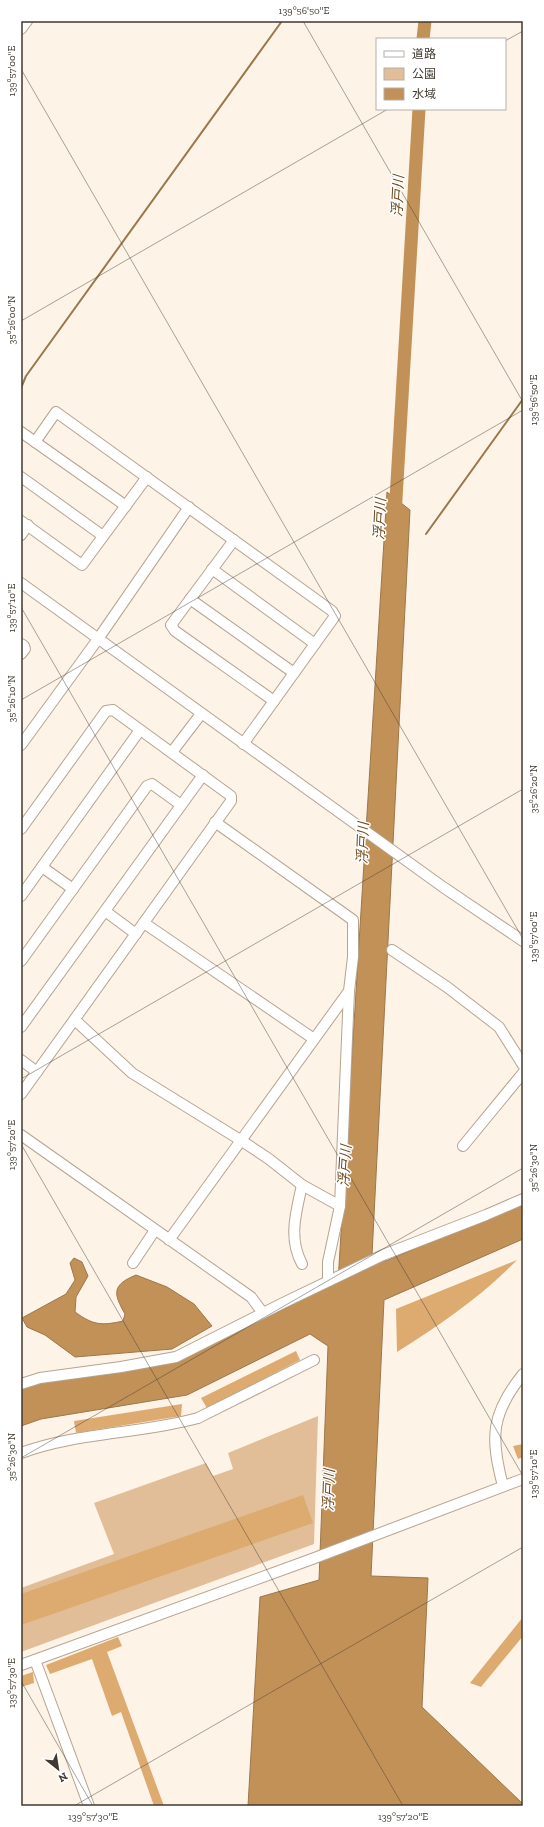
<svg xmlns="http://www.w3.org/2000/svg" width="544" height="1827" font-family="'Zilla Slab','Noto Sans JP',serif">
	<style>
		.green { fill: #e1be97 }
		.forest { fill: #ddab70 }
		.water { fill: #c29157; stroke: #9b774c }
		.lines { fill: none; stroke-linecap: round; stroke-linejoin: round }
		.stream { stroke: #9b774c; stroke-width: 2 }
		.river { stroke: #c29157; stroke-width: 13 }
		.minor-casing { stroke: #b5a491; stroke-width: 12 }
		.minor { stroke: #fff; stroke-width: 10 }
		.ticks { fill: none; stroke: #403931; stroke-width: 1; stroke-opacity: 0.45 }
		.labels { text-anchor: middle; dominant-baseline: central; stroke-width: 3; stroke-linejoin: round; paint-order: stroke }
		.water-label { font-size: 14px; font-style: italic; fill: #6d4a1e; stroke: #fff }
		.neatline { fill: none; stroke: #403931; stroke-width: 1.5 }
		.ticks-label { font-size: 10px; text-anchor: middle; fill: #403931 }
	</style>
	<rect width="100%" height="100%" fill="#fef3e7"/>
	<!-- green -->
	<path class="green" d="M318,1416L314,1544L21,1652V1588L114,1554L94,1503L206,1463L213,1476L233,1469L228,1453Z"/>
	<!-- forest -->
	<g class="forest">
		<path d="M517,1260C481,1297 440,1325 397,1352L396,1309Z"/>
		<path d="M296,1351L300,1360L207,1408L201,1398Z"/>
		<path d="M182,1404L181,1416L76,1433L74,1421Z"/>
		<path d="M523,1444V1457L518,1459L513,1446Z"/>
		<path d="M303,1495L313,1523L21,1625V1594Z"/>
		<path d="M523,1617V1636L481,1687L470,1683Z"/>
		<path d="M118,1637L122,1646L107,1652L164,1806H154L121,1712L112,1716L92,1659L50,1674L46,1665Z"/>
		<path d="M33,1672L34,1683L21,1687V1676Z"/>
	</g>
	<!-- water -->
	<g class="water">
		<path d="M387,492L410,510L372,1255L386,1261L523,1202V1239L384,1300L371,1576L428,1578L422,1707L523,1804V1806H248L260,1597L319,1580L328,1346L310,1334L187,1395L41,1419L21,1426V1389L40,1382L175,1362L338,1282Z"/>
		<path d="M74,1258L82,1262L88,1276L76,1297L75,1312C93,1325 101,1326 123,1321L125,1314C113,1293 112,1285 136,1275L167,1287L194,1304L212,1326L172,1349L75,1357L45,1335L27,1327L22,1318L66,1294L75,1280L70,1263Z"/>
	</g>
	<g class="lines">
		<!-- stream -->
		<g class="stream">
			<path d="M21,388L26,376L282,21"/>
			<path d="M426,534L523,399"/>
		</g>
		<!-- river -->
		<g class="river">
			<path d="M423,39L425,21"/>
			<path d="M395,516L419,109"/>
		</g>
		<defs>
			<g id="minor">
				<path d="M21,29L27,21"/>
				<path d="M21,432L126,506"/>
				<path d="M35,442L56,412L332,611L335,616L243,744"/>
				<path d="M21,477L103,536"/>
				<path d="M21,521L82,565L147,477"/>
				<path d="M21,535L28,525"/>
				<path d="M234,540L171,625L175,631L274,701"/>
				<path d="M212,569L315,644"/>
				<path d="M21,583L443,887L523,941"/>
				<path d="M190,599L294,673"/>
				<path d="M21,644L24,646L25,649L21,654"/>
				<path d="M21,745L98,639L189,507"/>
				<path d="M172,752L201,714"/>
				<path d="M215,822L353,920V957L349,991L340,1206L328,1262V1281"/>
				<path d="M21,829L106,711L113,710L231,796V801L21,1094"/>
				<path d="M42,867L73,889"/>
				<path d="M21,896L140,730"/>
				<path d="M105,911L136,934"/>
				<path d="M144,923L314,1039"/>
				<path d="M392,950L447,987L499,1027L523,1065"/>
				<path d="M21,961L147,786L152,784L181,805"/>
				<path d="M75,1020L132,1073L242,1141L269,1159L302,1185L340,1206"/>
				<path d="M21,1027L203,775"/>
				<path d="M21,1060L37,1072"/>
				<path d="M21,1135L251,1297L263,1313"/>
				<path d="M463,1146L523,1073"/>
				<path d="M169,1240L349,991"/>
				<path d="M133,1263L155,1230"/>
				<path d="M302,1264C288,1238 296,1213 302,1185"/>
				<path d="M21,1384L40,1378L121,1367L176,1357L283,1303L383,1255L486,1215L523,1199"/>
				<path d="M21,1453C78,1432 140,1434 198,1418L314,1360"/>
				<path d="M503,1486C490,1437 491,1414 523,1374"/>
				<path d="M35,1660L89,1806"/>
				<path d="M21,1665L312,1559L523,1479"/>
			</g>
		</defs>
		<!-- minor casing -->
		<use href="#minor" class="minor-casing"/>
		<!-- minor -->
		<use href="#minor" class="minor"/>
	</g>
	<!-- ticks -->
	<path class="ticks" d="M303,21L523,402M505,41L523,31M21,69L523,939M21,321L388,109M21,607L523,1476M21,700L523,410M21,1079L523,789M21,1144L403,1806M21,1458L523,1168M21,1681L93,1806M74,1806L523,1547"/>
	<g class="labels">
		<!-- water labels -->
		<g class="water-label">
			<text transform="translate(398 196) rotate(-87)">浮戸川</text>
			<text transform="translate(380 519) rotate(-87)">浮戸川</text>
			<text transform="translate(363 843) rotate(-88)">浮戸川</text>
			<text transform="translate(345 1166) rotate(-86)">浮戸川</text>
			<text transform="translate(329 1490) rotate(-88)">浮戸川</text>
		</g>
	</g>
	<!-- border -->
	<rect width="544" height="1827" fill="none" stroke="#ffffff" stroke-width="44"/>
	<!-- legend -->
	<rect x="376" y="38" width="130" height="72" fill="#ffffff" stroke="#b3b0ad"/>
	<rect x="384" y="51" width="20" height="6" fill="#ffffff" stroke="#b3b0ad"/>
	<text x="412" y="58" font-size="12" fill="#403931">道路</text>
	<rect x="384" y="68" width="20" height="12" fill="#e1be97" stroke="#b3b0ad"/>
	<text x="412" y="78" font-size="12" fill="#403931">公園</text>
	<rect x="384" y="88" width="20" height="12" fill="#c29157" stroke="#b3b0ad"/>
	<text x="412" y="98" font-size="12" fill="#403931">水域</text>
	<!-- north arrow -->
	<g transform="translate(58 1769) rotate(150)" stroke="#ffffff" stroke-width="3" paint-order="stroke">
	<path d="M0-3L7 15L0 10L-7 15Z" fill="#403931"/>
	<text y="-6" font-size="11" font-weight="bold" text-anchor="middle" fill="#403931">N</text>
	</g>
	<rect x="22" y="22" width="500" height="1783" class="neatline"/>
	<g class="ticks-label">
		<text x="304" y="14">139°56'50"E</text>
		<text transform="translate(11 71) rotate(-90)" y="4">139°57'00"E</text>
		<text transform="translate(11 320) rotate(-90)" y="4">35°26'00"N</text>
		<text transform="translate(533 400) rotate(-90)" y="4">139°56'50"E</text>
		<text transform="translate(11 608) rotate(-90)" y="4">139°57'10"E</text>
		<text transform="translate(11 699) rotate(-90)" y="4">35°26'10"N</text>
		<text transform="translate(533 789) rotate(-90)" y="4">35°26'20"N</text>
		<text transform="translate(533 937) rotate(-90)" y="4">139°57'00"E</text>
		<text transform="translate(11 1145) rotate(-90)" y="4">139°57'20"E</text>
		<text transform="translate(533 1168) rotate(-90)" y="4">35°26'30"N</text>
		<text transform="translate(11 1457) rotate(-90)" y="4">35°26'30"N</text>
		<text transform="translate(533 1474) rotate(-90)" y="4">139°57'10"E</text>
		<text transform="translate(11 1683) rotate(-90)" y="4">139°57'30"E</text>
		<text x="93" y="1820">139°57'30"E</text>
		<text x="403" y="1820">139°57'20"E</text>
	</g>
</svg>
